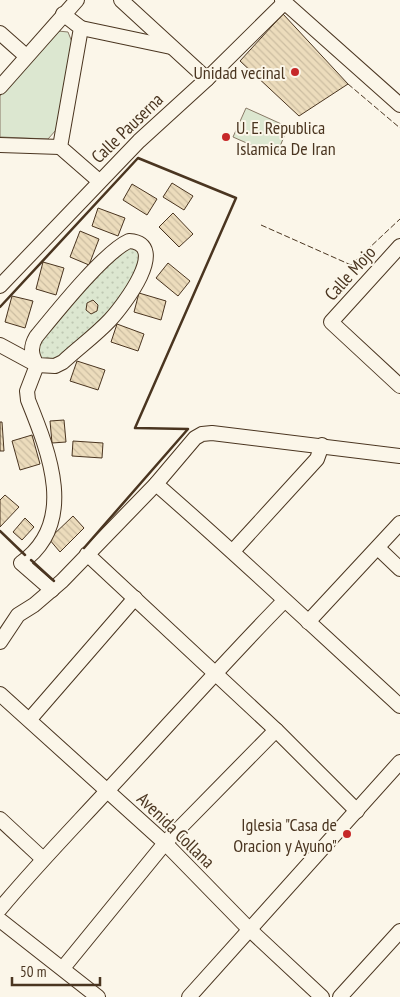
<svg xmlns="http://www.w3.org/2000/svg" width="400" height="997" font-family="'PT Sans Narrow',sans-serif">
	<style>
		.grass { fill: url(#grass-dots); stroke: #887966 }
		.park { fill: #dce7d0; stroke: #887966 }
		.building { fill: url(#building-back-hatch); stroke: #4a3520 }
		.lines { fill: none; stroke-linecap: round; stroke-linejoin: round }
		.minor-casing { stroke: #4a3520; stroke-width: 16 }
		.minor { stroke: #fbf6e9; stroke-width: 14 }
		.fence { stroke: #4a3520; stroke-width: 1; stroke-dasharray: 6 2.5; stroke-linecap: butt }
		.wall { stroke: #4a3520; stroke-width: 2.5 }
		.poi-dot { fill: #c62828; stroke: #fbf6e9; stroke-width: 2 }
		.labels { text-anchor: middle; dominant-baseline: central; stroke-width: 4; stroke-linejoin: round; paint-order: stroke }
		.poi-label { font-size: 18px; fill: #4a3520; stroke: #fbf6e9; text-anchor: end }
		.street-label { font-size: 18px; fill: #4a3520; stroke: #fbf6e9 }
	</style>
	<defs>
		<pattern id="grass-dots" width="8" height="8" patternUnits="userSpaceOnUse" patternTransform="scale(1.25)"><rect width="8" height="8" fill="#dce7d0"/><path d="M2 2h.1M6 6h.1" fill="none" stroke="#bec7b2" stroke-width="1.8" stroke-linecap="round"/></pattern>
		<pattern id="building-back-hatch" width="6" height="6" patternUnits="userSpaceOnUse" patternTransform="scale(1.25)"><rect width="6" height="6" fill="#ecdcbc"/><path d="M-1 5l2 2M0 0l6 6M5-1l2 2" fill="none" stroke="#ccbda1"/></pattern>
	</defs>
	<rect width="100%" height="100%" fill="#fbf6e9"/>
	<!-- grass -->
	<path class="grass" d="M132,245L144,259L117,306L57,361L43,363L33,347L87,281Z"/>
	<!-- park -->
	<g class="park">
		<path d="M58,31L68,32L72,42L56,130L48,139L0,137V96Z"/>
		<path d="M246,108L288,127L276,156L233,137Z"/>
	</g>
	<!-- building -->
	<g class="building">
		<path d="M283,14L348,84L299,116L240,61Z"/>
		<path d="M172,183L193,196L184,210L163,197Z"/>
		<path d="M132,184L157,199L147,215L123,200Z"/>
		<path d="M98,208L125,218L118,236L92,226Z"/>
		<path d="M173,213L193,234L179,247L159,227Z"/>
		<path d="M80,231L99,239L89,265L70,257Z"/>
		<path d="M43,262L64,268L56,295L36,289Z"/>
		<path d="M168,263L190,281L178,296L156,278Z"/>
		<path d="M139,293L166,301L161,320L134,312Z"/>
		<path d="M12,296L33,301L25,328L5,322Z"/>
		<path d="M93,300L98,305L97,311L91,314L86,310L87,303Z"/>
		<path d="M117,324L144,334L138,351L111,342Z"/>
		<path d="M77,361L105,370L98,390L70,381Z"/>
		<path d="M64,420L66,442L52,443L50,421Z"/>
		<path d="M0,422H2L4,451H0Z"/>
		<path d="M32,435L40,464L20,470L12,441Z"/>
		<path d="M73,441L103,443L102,458L72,456Z"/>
		<path d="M5,495L19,507L0,527V500Z"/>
		<path d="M73,516L84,528L60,552L49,539Z"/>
		<path d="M25,518L34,527L22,540L13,532Z"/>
	</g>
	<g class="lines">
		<defs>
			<g id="minor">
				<path d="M121,0L207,79"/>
				<path d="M282,0L400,105"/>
				<path d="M63,14L81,28L60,147L99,181"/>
				<path d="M81,28L171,47"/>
				<path d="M0,33L26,56"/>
				<path d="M0,87L77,0"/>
				<path d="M0,145L60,147"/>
				<path d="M129,241C171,244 123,306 110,320C96,335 78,348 63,362L55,366L37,365C31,355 30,347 36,337C55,314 104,252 129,241Z"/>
				<path d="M400,246L331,322L400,386"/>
				<path d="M0,286L139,141L207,79L285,2"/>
				<path d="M0,345L37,365L27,391L28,400C49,452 78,523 21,563L52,590"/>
				<path d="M156,484C239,556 319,632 400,706"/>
				<path d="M378,548L400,569"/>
				<path d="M233,551L317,459L322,445"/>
				<path d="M87,554L276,730L357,811"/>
				<path d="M308,622L400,523"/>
				<path d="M0,642L18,615L34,605L62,581L156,484L195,438L202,434L212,433L400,456"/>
				<path d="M0,694L165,843L249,929L322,997"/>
				<path d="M30,719L135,598"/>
				<path d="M0,819L42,858"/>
				<path d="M0,909C34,868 71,830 107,791C166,728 223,663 284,601"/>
				<path d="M0,920L98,997"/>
				<path d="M63,968L165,843L276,730"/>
				<path d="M189,997L400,762"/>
				<path d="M340,997L400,931"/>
			</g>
		</defs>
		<!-- minor casing -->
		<use href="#minor" class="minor-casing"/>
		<!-- minor -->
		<use href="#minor" class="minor"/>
		<!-- fence -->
		<g class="fence">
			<path d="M348,84L400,128"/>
			<path d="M261,225L351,265L400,219"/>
		</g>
		<!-- wall -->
		<g class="wall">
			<path d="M0,307L138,158L236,198L135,428L188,429L84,548"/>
			<path d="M0,531L25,555"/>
			<path d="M31,560L54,581"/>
		</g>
	</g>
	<!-- markers -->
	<g class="poi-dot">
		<circle cx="295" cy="72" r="5"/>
		<circle cx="226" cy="137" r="5"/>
		<circle cx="347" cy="834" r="5"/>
	</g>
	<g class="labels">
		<!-- poi labels -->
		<g class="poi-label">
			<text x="285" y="72">Unidad vecinal</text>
			<text x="236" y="127" text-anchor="start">U. E. Republica<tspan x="236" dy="21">Islamica De Iran</tspan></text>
			<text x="337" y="824">Iglesia "Casa de<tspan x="337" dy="21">Oracion y Ayuno"</tspan></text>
		</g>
		<!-- street labels -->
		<g class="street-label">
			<text transform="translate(127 128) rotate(-44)">Calle Pauserna</text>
			<text transform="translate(350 273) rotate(-48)">Calle Mojo</text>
			<text transform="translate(176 830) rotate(44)">Avenida Collana</text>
		</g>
	</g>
	<!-- scale -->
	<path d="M12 977v8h88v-8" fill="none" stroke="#4a3520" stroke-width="2.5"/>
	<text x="20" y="977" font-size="15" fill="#4a3520" stroke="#fbf6e9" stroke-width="4" paint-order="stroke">50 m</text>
</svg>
